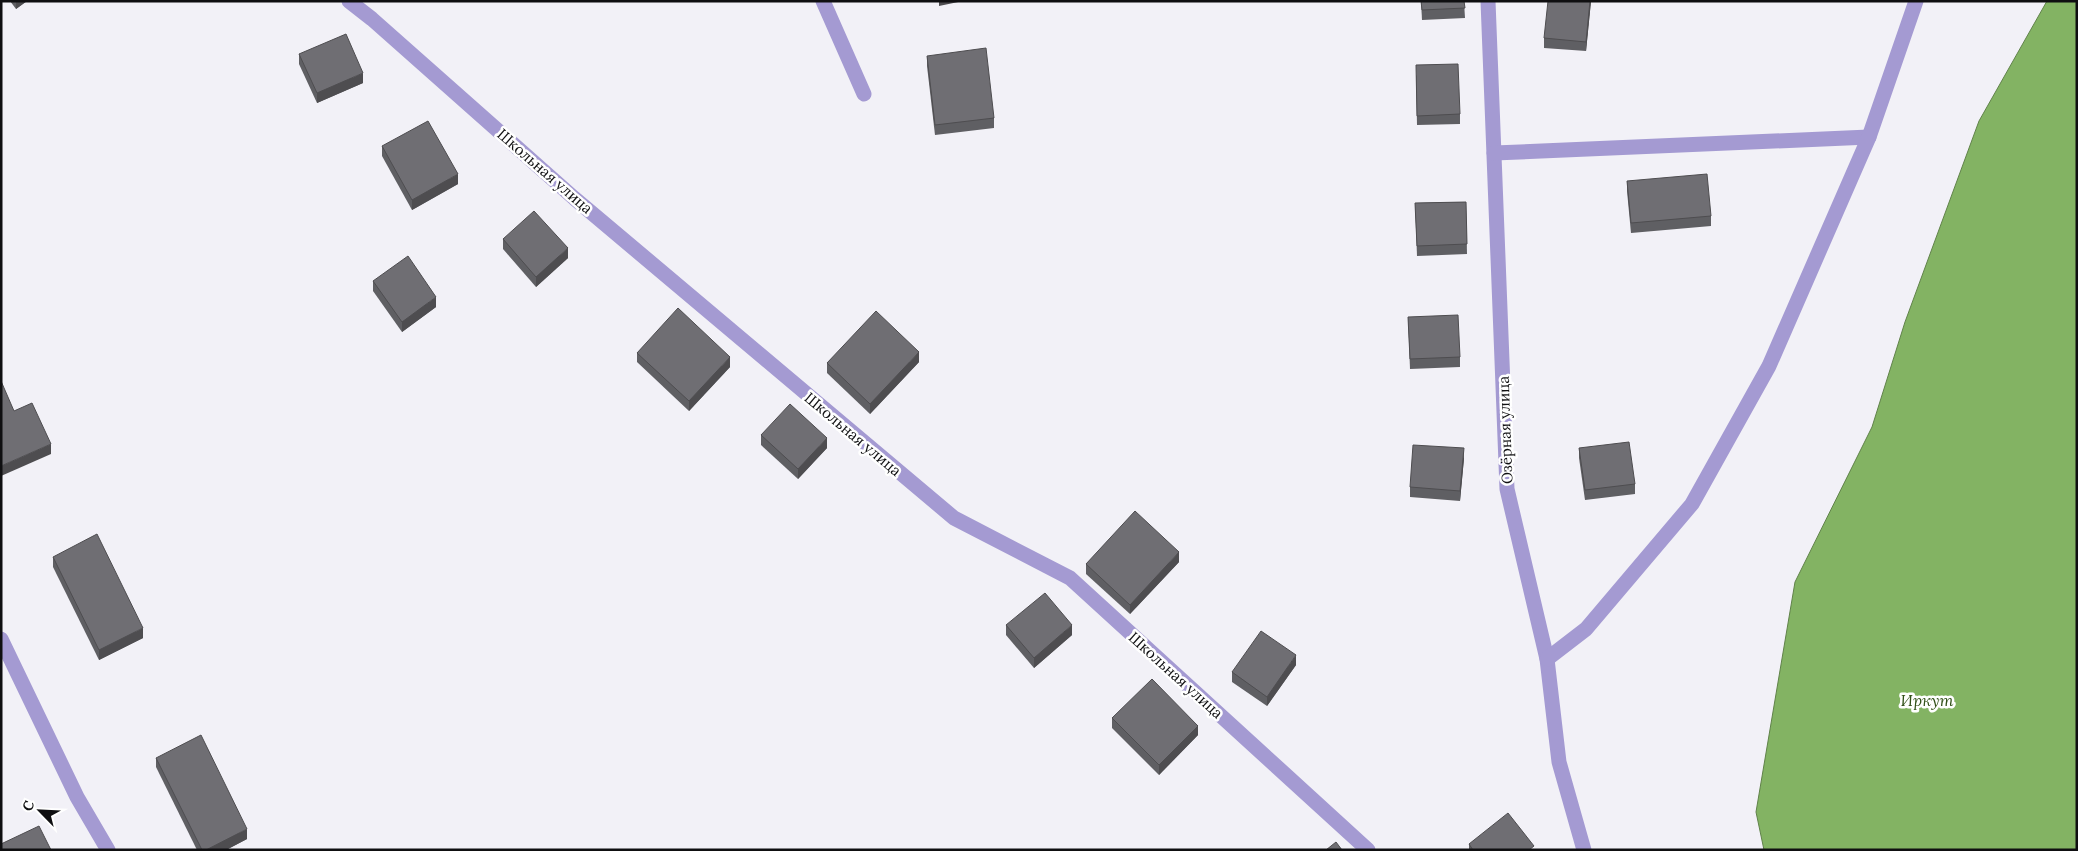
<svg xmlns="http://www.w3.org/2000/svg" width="2078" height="851" font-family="Lora,serif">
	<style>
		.water { fill: #83b363; stroke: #60824a }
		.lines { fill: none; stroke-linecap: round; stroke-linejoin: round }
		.minor { stroke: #a49ad2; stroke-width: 15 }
		.wall { fill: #5f5f63 }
		.shaded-wall { fill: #4e4d50 }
		.building { fill: #6f6e73; stroke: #4e4d50 }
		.labels { text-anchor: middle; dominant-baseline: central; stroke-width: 5; stroke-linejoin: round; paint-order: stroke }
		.street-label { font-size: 15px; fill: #0f0f11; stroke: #fff }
		.water-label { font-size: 16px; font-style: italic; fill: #304f17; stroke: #fff }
	</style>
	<rect width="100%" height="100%" fill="#f2f1f7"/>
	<!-- water -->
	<path class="water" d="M2047,1H2077V850H1764L1756,812L1795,582L1872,427L1905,322L1979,121Z"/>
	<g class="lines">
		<!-- minor -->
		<g class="minor">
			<path d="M349,1L372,19L574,198L954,518L1070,578L1368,850"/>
			<path d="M823,1L864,94"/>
			<path d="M1488,1L1507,489L1547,659L1559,762L1584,850"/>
			<path d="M1494,153L1869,137"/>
			<path d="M1,639L77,797L108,850"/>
			<path d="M1547,659L1586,629L1692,504L1769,366L1869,137L1916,1"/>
		</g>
	</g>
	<!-- wall -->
	<g class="wall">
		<path d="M10,1H27L16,9Z"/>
		<path d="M1421,1H1464L1465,18L1422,20Z"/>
		<path d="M1591,1L1586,51L1544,48V38Z"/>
		<path d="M299,54L363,83L317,103L299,64Z"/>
		<path d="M927,56L994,118V128L935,135L927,66Z"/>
		<path d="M1416,75L1460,114V124L1417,125Z"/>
		<path d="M382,146L458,184L412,210L382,156Z"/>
		<path d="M1627,181L1711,216V226L1631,233L1627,191Z"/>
		<path d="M1466,202L1467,254L1417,256L1415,203Z"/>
		<path d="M503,239L568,258L536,287L503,249Z"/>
		<path d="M373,281L436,307L402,332L373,291Z"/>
		<path d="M1408,317L1460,357V367L1410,369Z"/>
		<path d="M637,353L730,367L689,411L637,362Z"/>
		<path d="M919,362L870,414L827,373V363Z"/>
		<path d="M761,435L827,448L798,479L761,445Z"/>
		<path d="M1579,448L1635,484V494L1585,500L1579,458Z"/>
		<path d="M1464,458L1460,501L1410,497V487Z"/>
		<path d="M53,557L143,638L99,660L53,567Z"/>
		<path d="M1179,562L1130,614L1086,574V564Z"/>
		<path d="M1006,625L1072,635L1034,668L1006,635Z"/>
		<path d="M1296,665L1267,706L1232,682V672Z"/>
		<path d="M1112,718L1198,735L1159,775L1112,728Z"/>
		<path d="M156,758L247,839L226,850H197L156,767Z"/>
		<path d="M1469,844L1534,850H1469Z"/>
	</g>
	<!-- shaded-wall -->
	<g class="shaded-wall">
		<path d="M16,1H27L16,9Z"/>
		<path d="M939,1H963L939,6Z"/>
		<path d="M1590,1H1591L1586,51V42Z"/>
		<path d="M363,73V83L317,103V93Z"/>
		<path d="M458,174V184L412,210V200Z"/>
		<path d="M568,248V258L536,287V277Z"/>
		<path d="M436,297V307L402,332V322Z"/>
		<path d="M919,352V362L870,414V404Z"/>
		<path d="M730,357V367L689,411V401Z"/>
		<path d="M827,438V448L798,479V469Z"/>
		<path d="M51,444V454L1,476V466Z"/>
		<path d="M1464,448V458L1460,501V491Z"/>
		<path d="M1179,552V562L1130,614V605Z"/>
		<path d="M1072,625V635L1034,668V658Z"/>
		<path d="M143,628V638L99,660V650Z"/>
		<path d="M1296,655V665L1267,706V697Z"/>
		<path d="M1198,726V735L1159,775V765Z"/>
		<path d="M247,829V839L226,850H206Z"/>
	</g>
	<!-- building -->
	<g class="building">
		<path d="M1421,1H1464L1465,8L1422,10Z"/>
		<path d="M1548,1H1590L1586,42L1544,38Z"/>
		<path d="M346,34L363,73L317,93L299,54Z"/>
		<path d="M986,48L994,118L935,125L927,56Z"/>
		<path d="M1458,64L1460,114L1417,116L1416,65Z"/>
		<path d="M428,121L458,174L412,200L382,146Z"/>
		<path d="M1707,174L1711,216L1631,223L1627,181Z"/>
		<path d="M1466,202L1467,244L1417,246L1415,203Z"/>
		<path d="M534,211L568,248L536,277L503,239Z"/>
		<path d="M408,256L436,297L402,322L373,281Z"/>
		<path d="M678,308L730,357L689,401L637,353Z"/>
		<path d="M876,311L919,352L870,404L827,363Z"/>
		<path d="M1458,315L1460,357L1410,359L1408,317Z"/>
		<path d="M1,381L14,411L32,403L51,444L1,466Z"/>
		<path d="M790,404L827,438L798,469L761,435Z"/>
		<path d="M1629,442L1635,484L1585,490L1579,448Z"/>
		<path d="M1413,445L1464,448L1460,491L1410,487Z"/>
		<path d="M1135,511L1179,552L1130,605L1086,564Z"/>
		<path d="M97,534L143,628L99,650L53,557Z"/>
		<path d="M1045,593L1072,625L1034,658L1006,625Z"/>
		<path d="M1261,631L1296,655L1267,697L1232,672Z"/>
		<path d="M1152,679L1198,726L1159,765L1112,718Z"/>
		<path d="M201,735L247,829L206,850H202L156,758Z"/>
		<path d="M1508,813L1534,846L1529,850H1473L1469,844Z"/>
		<path d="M39,826L51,850H1V844Z"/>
		<path d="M1336,842L1342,850H1326Z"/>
	</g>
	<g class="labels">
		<!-- street labels -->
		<g class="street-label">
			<text transform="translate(545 171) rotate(41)">Школьная улица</text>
			<text transform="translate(1505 430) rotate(-92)">Озёрная улица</text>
			<text transform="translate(853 434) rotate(40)">Школьная улица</text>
			<text transform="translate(1176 675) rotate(42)">Школьная улица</text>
		</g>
		<!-- water labels -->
		<g class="water-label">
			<text x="1927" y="700">Иркут</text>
		</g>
	</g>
	<!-- border -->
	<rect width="2078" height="851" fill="none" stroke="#0f0f11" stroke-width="5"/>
	<!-- north arrow -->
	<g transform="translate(40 811) rotate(294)" stroke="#ffffff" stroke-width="4" paint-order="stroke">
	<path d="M0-4L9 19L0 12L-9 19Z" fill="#0f0f11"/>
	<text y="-8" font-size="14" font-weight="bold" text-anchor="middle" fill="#0f0f11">С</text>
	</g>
</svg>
